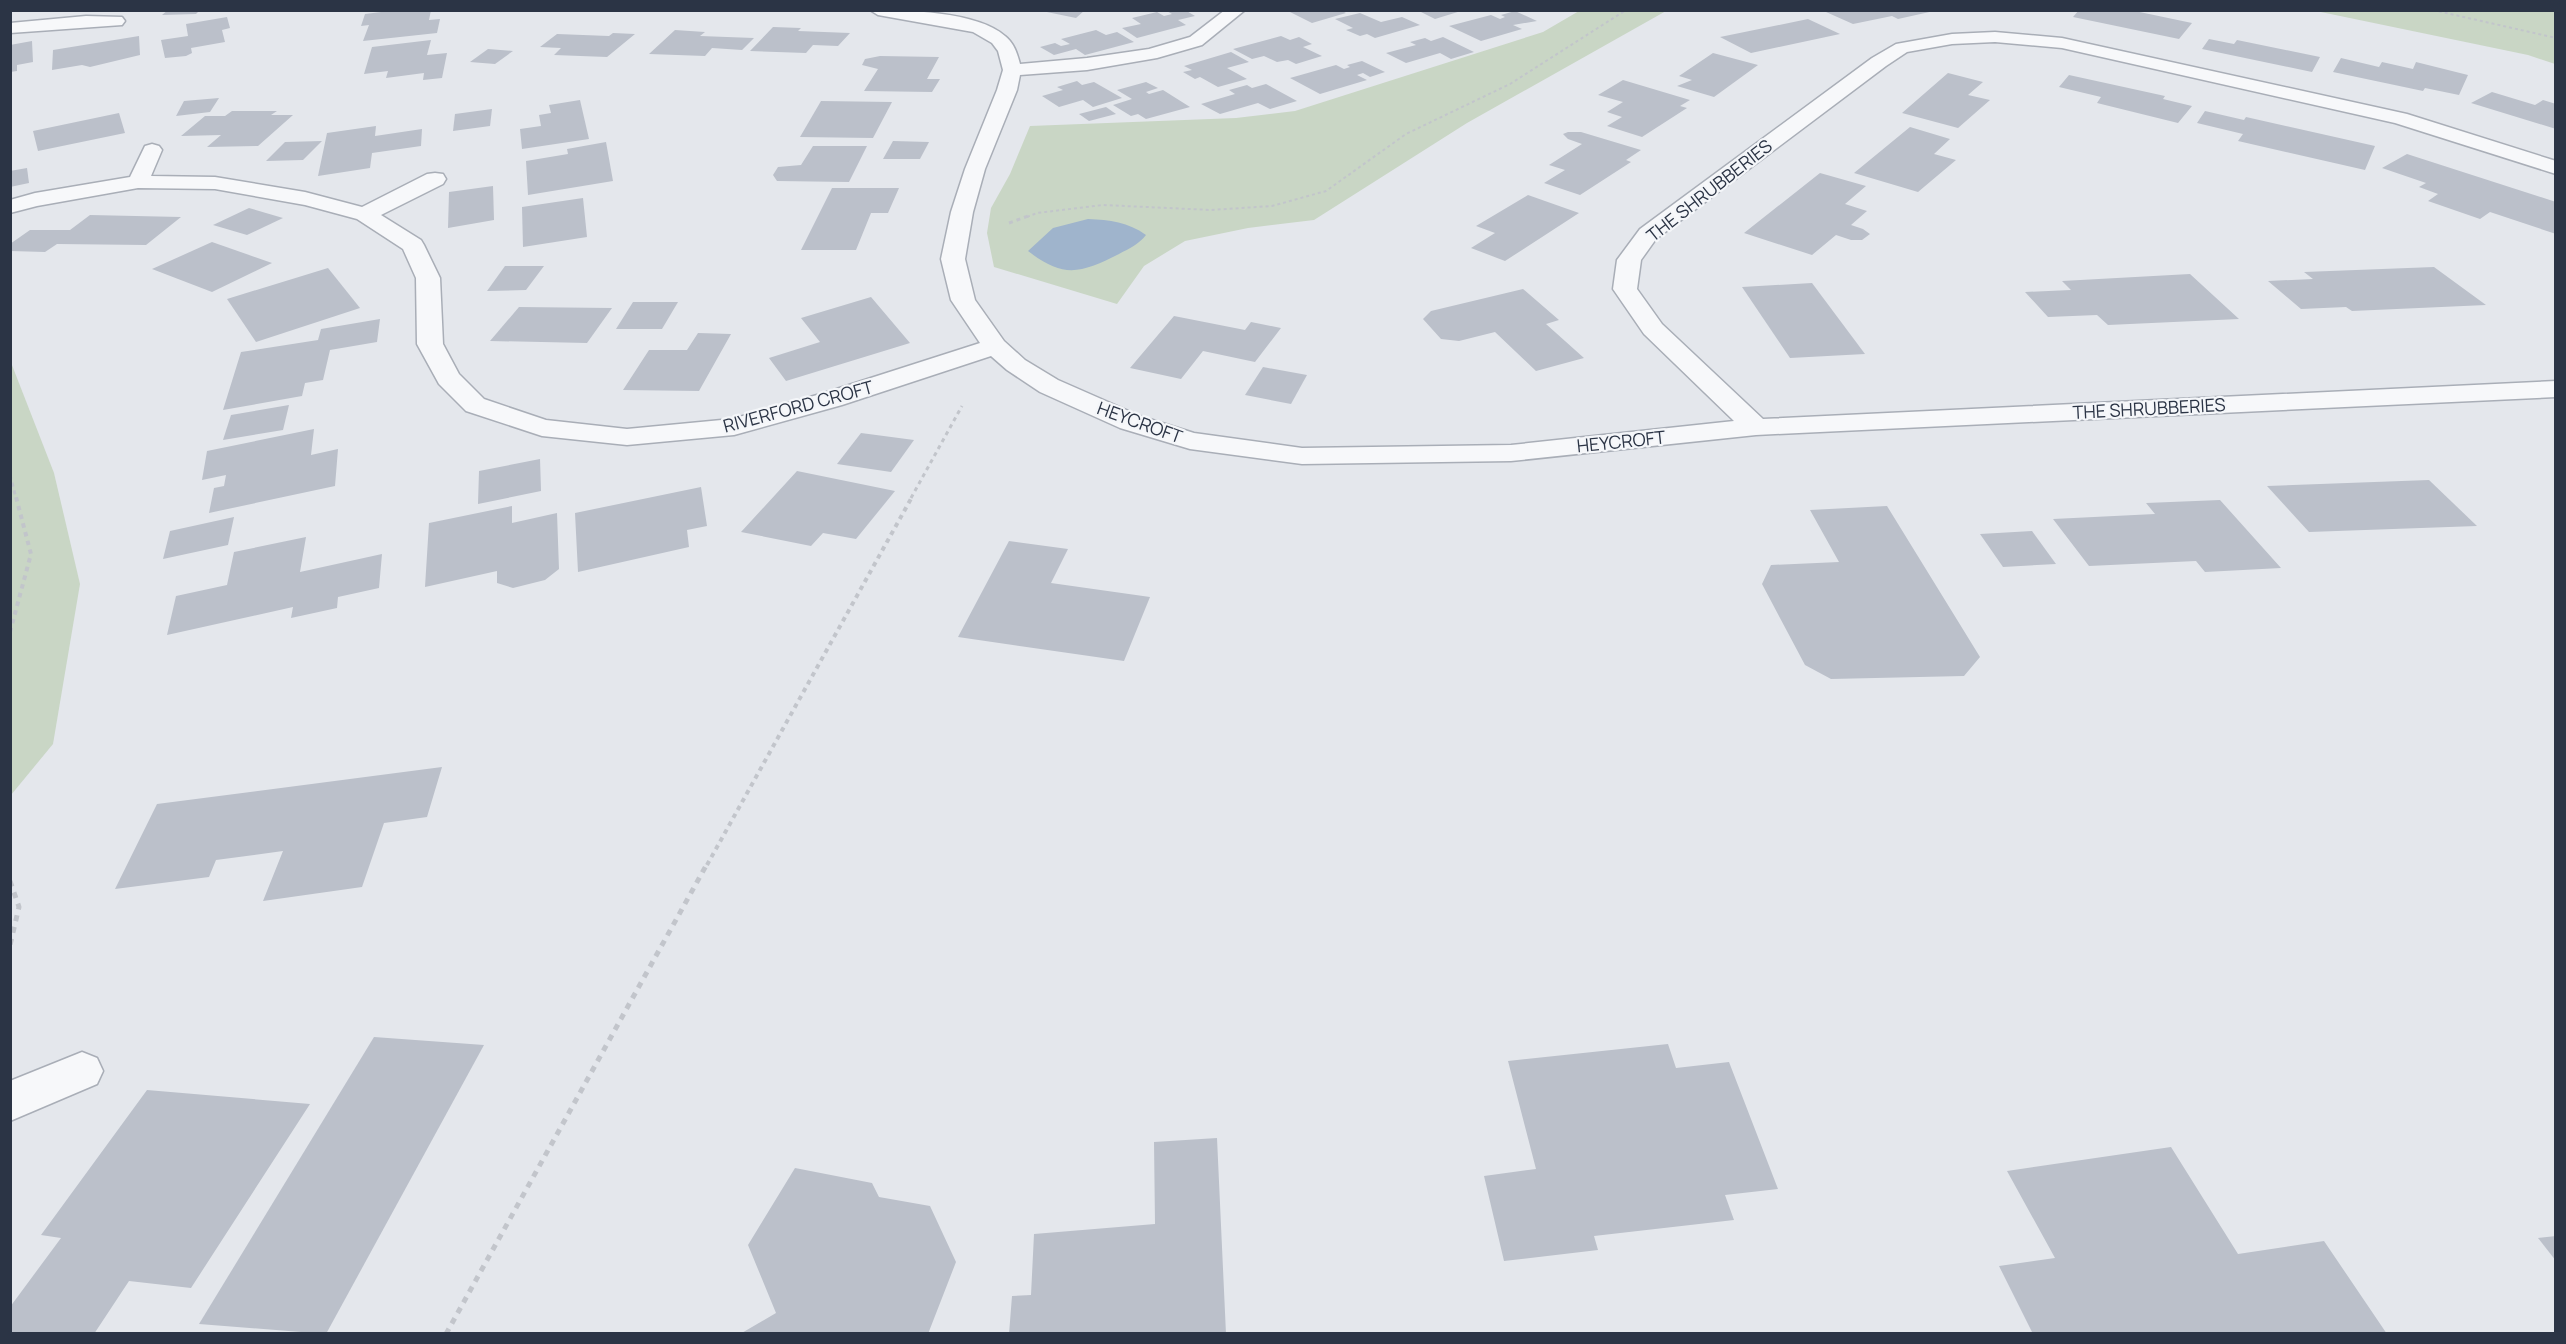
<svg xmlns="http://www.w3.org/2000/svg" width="2566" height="1344" font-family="Manrope,sans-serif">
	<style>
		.green { fill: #c9d6c5 }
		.water { fill: #9fb4cc }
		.building { fill: #bbc0ca }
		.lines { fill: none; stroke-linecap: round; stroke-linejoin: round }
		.street-casing { stroke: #a9aeb7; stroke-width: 3 }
		.path-far3 { stroke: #c2c5cb; stroke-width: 2; stroke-dasharray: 3 3; stroke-linecap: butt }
		.path-far2 { stroke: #c2c5cb; stroke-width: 3; stroke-dasharray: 4 4; stroke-linecap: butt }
		.path-far1 { stroke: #c2c5cb; stroke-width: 4; stroke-dasharray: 4.5 4.5; stroke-linecap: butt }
		.path { stroke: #c2c5cb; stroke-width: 5; stroke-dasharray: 6 6; stroke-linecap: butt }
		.street { fill: #f7f8fa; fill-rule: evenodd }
		.labels { text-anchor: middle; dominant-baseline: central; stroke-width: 4.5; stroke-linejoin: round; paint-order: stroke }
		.far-street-label { font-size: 18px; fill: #2b3445; stroke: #f4f6f9 }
	</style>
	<rect width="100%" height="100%" fill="#e4e7ec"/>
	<!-- green -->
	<g class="green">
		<path d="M1579,11H1666L1467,123L1314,220L1248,228L1185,241L1144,266L1117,304L994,267L987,233L991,208L1010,174L1030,126L1236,118L1295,111L1543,32Z"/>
		<path d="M2316,11H2555V64L2528,55Z"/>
		<path d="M10,360L54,473L80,584L53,744L11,795Z"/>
	</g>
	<!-- water -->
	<path class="water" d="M1088,219C1110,220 1128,222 1146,235C1138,245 1130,248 1119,254C1081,273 1064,279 1028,251L1053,228Z"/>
	<!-- building -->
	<g class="building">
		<path d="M168,10H200L196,14L162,15Z"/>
		<path d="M397,10H431L429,20L440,19L437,33L363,41L369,25L361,26L365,14Z"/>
		<path d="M1037,10H1085L1076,18Z"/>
		<path d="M1165,10H1185L1195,16L1178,20L1186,25L1137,38L1122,28L1141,24L1132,18L1157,12L1164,16L1172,14Z"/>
		<path d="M1286,10H1340L1346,13L1312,23Z"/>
		<path d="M1417,10H1461V11L1435,19Z"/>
		<path d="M1831,10H1934V11L1898,19L1892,16L1853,24L1826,12Z"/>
		<path d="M2079,10H2130L2192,23L2179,39L2073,17Z"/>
		<path d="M1515,11L1537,21L1513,25L1522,29L1481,41L1449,26L1491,15L1500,19L1505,17L1501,15Z"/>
		<path d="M1360,13L1381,22L1402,17L1420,25L1375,38L1367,34L1360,36L1346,30L1353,28L1335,19Z"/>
		<path d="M227,17L230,28L222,30L225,42L191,48L192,53L186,56L165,58L161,40L188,36L186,24Z"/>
		<path d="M1808,19L1840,34L1751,53L1720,37Z"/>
		<path d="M773,27L801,28L798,31L850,33L838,46L813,45L806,53L750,51Z"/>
		<path d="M675,30L705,32L700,36L754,38L742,50L712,48L705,56L649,54Z"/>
		<path d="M1096,30L1106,35L1117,32L1134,42L1085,55L1076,49L1054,55L1040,47L1055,43L1061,46L1070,44L1061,39Z"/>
		<path d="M613,33L635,34L607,57L554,55L561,48L540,47L557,34L609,36Z"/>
		<path d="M139,36L140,55L90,67L82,65L52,70L53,50Z"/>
		<path d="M1281,36L1290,40L1299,37L1312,44L1303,47L1322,56L1296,64L1288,60L1277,62L1264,56L1252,59L1233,49Z"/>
		<path d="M1443,37L1474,52L1451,59L1440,53L1406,63L1386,53L1416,45L1410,42L1425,38L1431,41Z"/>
		<path d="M2209,39L2234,44L2237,40L2320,57L2312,72L2202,49Z"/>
		<path d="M431,40L427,55L447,53L442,78L423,80L424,73L386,78L388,71L364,74L372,47Z"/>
		<path d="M32,41L33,62L17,65V71L10,72V45Z"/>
		<path d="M488,49L513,51L495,64L470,62Z"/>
		<path d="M1231,52L1249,62L1227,68L1247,79L1218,87L1200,77L1195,79L1183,72L1192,70L1184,66Z"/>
		<path d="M1713,53L1758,65L1714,97L1677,86L1692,80L1679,76Z"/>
		<path d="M880,56L939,57L927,79H940L932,92L864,91L878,69L862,65L865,59Z"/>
		<path d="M2341,58L2379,67L2382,62L2413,69L2416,62L2468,75L2459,95L2425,88L2423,91L2333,72Z"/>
		<path d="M1362,61L1385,72L1370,77L1363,73L1357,75L1367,80L1320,94L1290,78L1336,65L1344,69L1350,67L1347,65Z"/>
		<path d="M1948,73L1983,82L1968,95L1990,100L1958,128L1902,113Z"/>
		<path d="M2069,75L2165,96L2163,99L2192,106L2178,123L2097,103L2101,97L2059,87Z"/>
		<path d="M1623,80L1690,100L1680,106L1687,108L1642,137L1607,126L1622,117L1607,112L1623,102L1598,95Z"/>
		<path d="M1077,81L1082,85L1094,82L1122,98L1093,107L1083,100L1059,107L1042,96L1063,90L1057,87Z"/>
		<path d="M1146,82L1158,88L1146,92L1149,94L1163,90L1190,107L1146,119L1138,114L1131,116L1113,105L1132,99L1117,90Z"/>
		<path d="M1266,84L1297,101L1270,109L1258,103L1220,114L1201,104L1235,94L1229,90L1247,85L1252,88Z"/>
		<path d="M2492,92L2535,105L2543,100L2556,104V129L2471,103Z"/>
		<path d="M219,98L210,112L176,116L184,101Z"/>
		<path d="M580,100L589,139L522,149L520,129L541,126L539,115L551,113L549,105Z"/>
		<path d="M821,101L892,102L873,138L800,137Z"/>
		<path d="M1106,107L1116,114L1089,121L1079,114Z"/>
		<path d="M492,109L490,126L453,131L455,114Z"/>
		<path d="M232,111H277L271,115H293L258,146L207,147L221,135L181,136L205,116H225Z"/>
		<path d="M2205,111L2244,120L2246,117L2375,146L2365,170L2238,141L2243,134L2197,123Z"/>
		<path d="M119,113L125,133L38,151L33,131Z"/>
		<path d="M376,126L375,136L422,129L421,146L372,153L370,168L318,176L327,133Z"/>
		<path d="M1910,127L1950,139L1934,154L1956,160L1918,192L1854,173Z"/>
		<path d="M1568,132H1581L1641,150L1626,160L1631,162L1580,195L1544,183L1565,170L1549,165L1582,144L1568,139L1563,134Z"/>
		<path d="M322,141L303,160L266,161L285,142Z"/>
		<path d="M893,141L929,142L920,159H883Z"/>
		<path d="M606,142L613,181L528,195L526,161L568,154L567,149Z"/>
		<path d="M813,146H867L849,182L777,181L773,175L778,167L801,165Z"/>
		<path d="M2407,154L2556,202V234L2490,212L2480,219L2428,201L2438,194L2419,187L2426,183L2382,168Z"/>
		<path d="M27,168L29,183L10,187V171Z"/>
		<path d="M1820,173L1866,186L1845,204L1867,211L1851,225L1863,229L1870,234L1862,240H1851L1836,235L1812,255L1744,233Z"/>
		<path d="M493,186L494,220L448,228L449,192Z"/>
		<path d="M832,188H899L888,213H871L856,250H801Z"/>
		<path d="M1528,195L1579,213L1505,261L1471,248L1495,233L1476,226Z"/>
		<path d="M583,198L587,237L523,247L522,207Z"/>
		<path d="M249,208L283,218L247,235L213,225Z"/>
		<path d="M90,215L181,217L146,245L57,244L45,252L10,251V244L30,230H70Z"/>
		<path d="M212,242L272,263L212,292L152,269Z"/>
		<path d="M505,266H544L526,290L487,291Z"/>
		<path d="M2434,267L2486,305L2352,311L2346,307L2301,309L2268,281L2313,279L2304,272Z"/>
		<path d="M328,268L360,308L256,342L227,299Z"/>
		<path d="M2190,274L2239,319L2108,325L2097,315L2048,317L2025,292L2071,290L2062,281Z"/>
		<path d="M1812,283L1865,354L1790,358L1742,287Z"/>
		<path d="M1523,289L1559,320L1546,324L1584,358L1536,371L1495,332L1459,341L1441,339L1423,319L1431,311Z"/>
		<path d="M871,297L910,343L786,381L769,358L820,342L801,318Z"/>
		<path d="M633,302H678L662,329H616Z"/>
		<path d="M519,307L612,308L587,343L490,341Z"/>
		<path d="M1174,316L1245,330L1251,322L1281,328L1255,362L1203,351L1181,379L1130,368Z"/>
		<path d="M380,319L377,342L330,350L323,380L305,383L302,396L223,410L241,352L318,340L321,329Z"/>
		<path d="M698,333L731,334L699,391L623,390L649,350H687Z"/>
		<path d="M1263,367L1307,375L1291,404L1245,395Z"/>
		<path d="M289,405L283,430L223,440L231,415Z"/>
		<path d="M314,429L311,455L338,449L335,486L209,513L214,488L224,486L226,475L202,480L207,451Z"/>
		<path d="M861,433L914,440L891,472L837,464Z"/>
		<path d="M540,459L541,491L478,504L479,471Z"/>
		<path d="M797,471L895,491L856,539L823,533L811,546L741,532Z"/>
		<path d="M2429,480L2477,526L2309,532L2267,486Z"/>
		<path d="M701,487L707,526L687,530L689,547L578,572L575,513Z"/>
		<path d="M2220,500L2281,568L2205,572L2196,561L2089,566L2053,519L2155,514L2146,503Z"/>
		<path d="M512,506V523L557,513L559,569L545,580L513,588L497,583V571L425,587L429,523Z"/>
		<path d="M1887,506L1980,657L1964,676L1831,679L1805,665L1762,584L1771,565L1839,562L1810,510Z"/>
		<path d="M234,517L228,545L163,559L170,531Z"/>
		<path d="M2032,531L2056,564L2003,567L1980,534Z"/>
		<path d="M306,537L300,572L382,554L379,588L338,597L337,608L291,618L293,607L167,635L176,596L227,585L234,552Z"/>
		<path d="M1009,541L1068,549L1051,583L1150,597L1124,661L958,637Z"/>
		<path d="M442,767L427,817L384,823L362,887L263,901L283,851L216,860L209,877L115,889L157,804Z"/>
		<path d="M374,1037L484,1045L326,1334L199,1324Z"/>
		<path d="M1668,1044L1676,1068L1729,1062L1778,1189L1725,1195L1734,1220L1594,1236L1598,1250L1504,1261L1484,1176L1536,1169L1508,1061Z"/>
		<path d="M147,1090L310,1104L191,1288L129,1281L94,1334H10V1307L61,1238L41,1235Z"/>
		<path d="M1217,1138L1226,1334H1009L1012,1296L1031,1295L1034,1234L1155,1224L1154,1142Z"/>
		<path d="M2171,1147L2238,1254L2324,1241L2387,1334H2033L1999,1266L2055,1258L2007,1171Z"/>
		<path d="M795,1168L872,1183L879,1197L930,1206L956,1262L928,1334H740L776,1313L748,1245Z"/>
		<path d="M2556,1236V1261L2538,1238Z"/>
	</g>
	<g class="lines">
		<defs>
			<g id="street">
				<path d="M870,10C905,10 977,11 1005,36C1014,43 1017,53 1020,64L1087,58L1149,49L1190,37L1225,10H1245L1202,45L1157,58L1087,70L1020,75L1017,90L985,169L973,212L965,259L975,300L1004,341L1025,360L1058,380L1140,416L1194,433L1302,448L1511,445L1734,421L1644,334L1613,289L1617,260L1640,229L1872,58L1896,44L1952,34L1995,32L2062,38L2407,114L2556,161V174L2395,123L2062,48L1995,42L1952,44L1907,52L1886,66L1656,239L1641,260L1637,289L1662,324L1763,419L2556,381V397L1756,435L1511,461L1302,464L1190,449L1120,428L1040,392L1007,370L991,356L842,405L734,435L627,445L542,436L466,411L439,384L417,344L416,278L403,249L357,219L305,205L215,189L138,188L37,206L10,213V200L35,193L130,177L145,146L152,144L159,146L162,150L151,176L215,177L305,192L362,207L427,174L435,173L443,174L446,179L443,184L381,215L421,240L424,245L440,278L443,344L459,374L484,399L546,420L627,429L732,419L824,393L980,343L951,300L941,259L951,212L965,169L997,90L1003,70L998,51L992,43L973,32L878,15Z"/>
				<path d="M86,16L122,17L125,21L122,25L10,33V23Z"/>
				<path d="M82,1052L97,1058L103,1071L97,1084L10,1121V1081Z"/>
			</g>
		</defs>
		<!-- street casing -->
		<use href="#street" class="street-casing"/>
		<!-- path-far3 -->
		<g class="path-far3">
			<path d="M2433,10L2556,38"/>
			<path d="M1027,217L1037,213L1103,205L1211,210L1272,206L1326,191L1406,134L1510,84L1626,10"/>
		</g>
		<!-- path-far2 -->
		<g class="path-far2">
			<path d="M1009,223L1031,215"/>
			<path d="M10,475L16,498"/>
			<path d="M911,498L962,406"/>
		</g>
		<!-- path-far1 -->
		<g class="path-far1">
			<path d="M10,632L31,554L16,497"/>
			<path d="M707,865L912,497"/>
		</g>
		<!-- path -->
		<g class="path">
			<path d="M10,881L19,907L10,945"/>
			<path d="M446,1334L707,864"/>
		</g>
		<!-- street -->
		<use href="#street" class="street"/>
	</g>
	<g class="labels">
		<!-- far-street labels -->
		<g class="far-street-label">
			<text transform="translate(1709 190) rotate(-38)">THE SHRUBBERIES</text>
			<text transform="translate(798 406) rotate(-15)">RIVERFORD CROFT</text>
			<text transform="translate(2149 408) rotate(-3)">THE SHRUBBERIES</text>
			<text transform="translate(1140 422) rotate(20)">HEYCROFT</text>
			<text transform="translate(1621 441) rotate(-6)">HEYCROFT</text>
		</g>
	</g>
	<!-- border -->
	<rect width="2566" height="1344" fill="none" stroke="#2b3445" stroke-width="24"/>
</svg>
